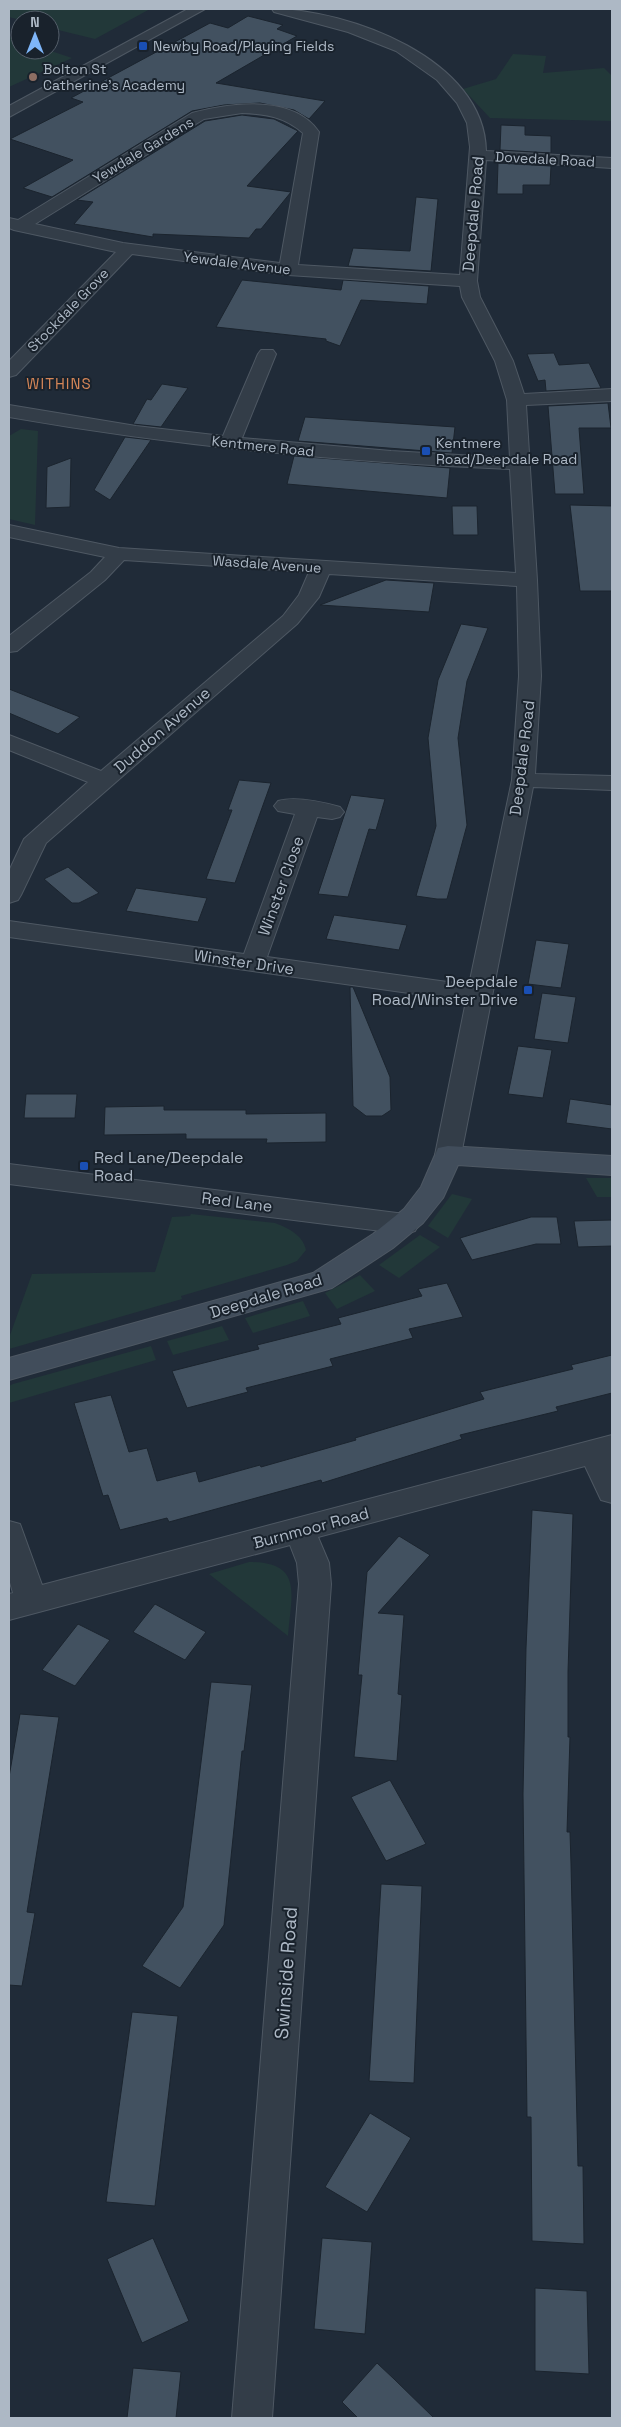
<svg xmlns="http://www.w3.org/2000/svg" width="621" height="2427" font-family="'Space Grotesk',sans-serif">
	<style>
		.green { fill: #223839 }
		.building { fill: #425160; stroke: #1b242e }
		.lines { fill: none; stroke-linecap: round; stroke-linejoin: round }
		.street-casing { stroke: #4e5863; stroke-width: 2 }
		.secondary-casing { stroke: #4e5863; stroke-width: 2 }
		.street { fill: #333d48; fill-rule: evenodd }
		.secondary { fill: #414d5b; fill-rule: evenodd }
		.transit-dot { fill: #1a4fb4; stroke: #19222c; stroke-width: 2 }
		.education-dot { fill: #8d6e63; stroke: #19222c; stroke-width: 2 }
		.labels { text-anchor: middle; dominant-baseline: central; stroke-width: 4; stroke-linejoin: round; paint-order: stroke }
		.far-poi-label { font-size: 14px; fill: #adb8c5; stroke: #19222c; text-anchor: start }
		.far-street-label { font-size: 14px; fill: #adb8c5; stroke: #19222c }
		.far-neighbourhood-label { font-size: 15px; letter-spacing: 1px; fill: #d58658; stroke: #19222c }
		.street-label { font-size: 16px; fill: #adb8c5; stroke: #19222c }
		.poi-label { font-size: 16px; fill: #adb8c5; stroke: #19222c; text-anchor: end }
		.near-street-label { font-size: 19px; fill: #adb8c5; stroke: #19222c }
	</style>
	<rect width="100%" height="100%" fill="#202b38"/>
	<!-- green -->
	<g class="green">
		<path d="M9,9H150L95,39L50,28V20H21L9,17Z"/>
		<path d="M9,37L20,40V50H48L72,58L9,87Z"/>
		<path d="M513,54L546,56L543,73L604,68L612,76V121L490,118L463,89L496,79Z"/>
		<path d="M21,429L38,431L35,525L9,519V436Z"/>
		<path d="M586,1178H612V1197H597Z"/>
		<path d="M452,1194L472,1199L448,1238L428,1226Z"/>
		<path d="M191,1214L275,1223C288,1228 303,1235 306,1250L297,1261L287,1265L181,1296L182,1299L9,1349V1338L32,1274L155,1272L172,1217L190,1216Z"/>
		<path d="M420,1235L440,1247L399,1278L379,1265Z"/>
		<path d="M360,1275L375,1291L337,1309L325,1293Z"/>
		<path d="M303,1301L310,1316L253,1333L245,1318Z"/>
		<path d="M222,1326L229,1340L173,1355L167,1341Z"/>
		<path d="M151,1346L156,1360L9,1403V1386L13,1384Z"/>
		<path d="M249,1562C304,1562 291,1595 288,1636L209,1574Z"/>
	</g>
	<!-- building -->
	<g class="building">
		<path d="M248,16L283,25L277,29L297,36L216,83L325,101L309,119L294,110L260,103L224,105L192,111L52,197L23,188L73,160L10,139L83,102L71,98L210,23L228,28Z"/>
		<path d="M242,115L274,119L298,131L247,186L291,192L261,229H256L249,238L153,234V237L74,224L93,202L77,200L205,121Z"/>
		<path d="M501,125L525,126V135L551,136V153L500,150Z"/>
		<path d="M498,163L551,166L550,185H523V194H497Z"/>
		<path d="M416,197L438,199L431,271L348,266L353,248L410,251Z"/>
		<path d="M242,280L341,290L343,280L429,286L427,304L361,300L340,346L326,341V339L216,327Z"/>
		<path d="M554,353L559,365L589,363L601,388L546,391L545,380L538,381L527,354Z"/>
		<path d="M162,384L188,388L161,427L133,424L147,399L151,400Z"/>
		<path d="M608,403L611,428H579L584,494H555L548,406Z"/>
		<path d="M305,417L455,427L452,453L298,441Z"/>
		<path d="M125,437L151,440L110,500L94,490Z"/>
		<path d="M294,456L450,468L447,498L287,484Z"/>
		<path d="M71,458L70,507L46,508L47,467Z"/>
		<path d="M570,505L612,506V591H580Z"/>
		<path d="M452,506H477L478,535H453Z"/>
		<path d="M386,580L434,583L429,612L320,605Z"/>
		<path d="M461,624L488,628L467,681L458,738L467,825L447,899H437L416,896L436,826L428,738L438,680Z"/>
		<path d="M9,689L80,717L58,734L9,713Z"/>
		<path d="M239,780L271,783L235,883L206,879L232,810H228Z"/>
		<path d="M351,795L385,799L376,830L369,829L348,897L318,894Z"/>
		<path d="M68,867L99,893L79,903H72L44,879Z"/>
		<path d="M136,888L171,893L207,898L198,922L126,911Z"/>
		<path d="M334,915L407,925L399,950L326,939Z"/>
		<path d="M536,940L569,944L561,988L528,984Z"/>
		<path d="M350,987H353L390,1077L391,1110L382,1116H366L353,1106Z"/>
		<path d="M542,993L576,997L568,1043L534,1039Z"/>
		<path d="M518,1046L552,1050L543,1098L508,1094Z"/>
		<path d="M26,1094H77L75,1118H24Z"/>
		<path d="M570,1099L612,1105V1129L566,1123Z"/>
		<path d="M164,1106V1110H246V1114L326,1113V1142L266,1143L267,1139H186V1134L104,1135L105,1107Z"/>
		<path d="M531,1217H557L561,1244H536L472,1260L460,1238Z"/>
		<path d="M612,1220V1246L578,1247L574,1221Z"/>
		<path d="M447,1283L463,1317L409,1329L413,1338L330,1359L333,1366L246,1388L248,1392L187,1408L172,1371L259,1349L257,1345L341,1324L338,1318L422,1296L418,1289Z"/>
		<path d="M612,1355V1393L556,1407L558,1411L460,1435L462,1439L322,1483L321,1480L169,1522L167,1518L120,1530L108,1495L103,1496L74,1403L111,1395L129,1452L147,1448L157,1481L196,1471L199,1482L260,1465L261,1467L356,1440L355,1438L484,1399L480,1392L573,1369L571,1365Z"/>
		<path d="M532,1510L573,1514L568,1672V1737H570L567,1832H570L571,1864L578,2166H583L584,2244L532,2241L531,2117H527L523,1794L526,1648Z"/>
		<path d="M399,1536L430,1555L378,1613L404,1615L398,1694L402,1695L397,1761L354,1757L362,1675H358L367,1572Z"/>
		<path d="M155,1604L206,1632L185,1660L133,1632Z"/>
		<path d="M78,1624L110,1640L75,1686L42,1670Z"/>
		<path d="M211,1682L252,1685L244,1751H242L224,1925L180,1988L142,1966L183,1907Z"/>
		<path d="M20,1714L59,1717L27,1912L35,1913L22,1986L9,1985V1777Z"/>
		<path d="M390,1780L426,1844L386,1861L351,1797Z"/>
		<path d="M381,1884L422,1886L414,2083L369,2081Z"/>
		<path d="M132,2012L178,2016L155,2206L106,2202Z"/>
		<path d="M370,2113L411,2138L367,2212L325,2187Z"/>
		<path d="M153,2238L189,2321L142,2343L107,2259Z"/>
		<path d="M322,2238L372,2242L365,2334L314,2329Z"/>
		<path d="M535,2288L587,2291L589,2374L535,2371Z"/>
		<path d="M377,2363L394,2379L434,2418H358L342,2402Z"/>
		<path d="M133,2368L181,2372L176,2418H127Z"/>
	</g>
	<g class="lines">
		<defs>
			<g id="street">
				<path d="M188,9H205L9,117V106Z"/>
				<path d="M272,9C348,9 485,59 486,151L612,158V168L486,160L477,281L480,297L513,361L524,394L612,389V401L526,405L537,580L541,676L535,774L612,776V790L533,787L461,1155L458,1162L448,1164L438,1162L435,1155L466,1001L9,937V921L244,954L295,814L278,811L274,806L278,801C296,796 322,802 340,807L344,812L340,817L332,819L317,817L267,957L469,985L512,780L519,676L517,586L329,574L319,597L297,624L46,843L21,895L18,900L9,903V871L24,839L88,782L9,750V735L101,771L283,616L299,595L309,572L124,560L105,580L17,651L9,652V636L91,572L105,557L9,537V525L119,548L516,573L510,469C342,462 175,446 9,417V405L136,426L223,436L258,354L261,350H273L276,354L242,438L391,451L510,458L507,400L495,361L462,297L460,286L288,275L132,254L16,375L9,377V361L116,252L14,230L9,228V218L18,220L192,113C230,103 293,94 319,132L298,265L460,275L470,147L467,123L457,103L437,80L396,51L348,32L274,12ZM242,113C266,114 285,117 303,133L280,263L123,243L35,224L204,119Z"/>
				<path d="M9,1164L405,1214L415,1217L419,1224L415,1231L405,1234L9,1184Z"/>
				<path d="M612,1435V1503L601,1500L585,1466L318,1537L329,1563L331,1584L272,2418H232L299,1584L297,1563L290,1545L9,1620V1594L13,1593L9,1579V1521L20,1524L42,1585Z"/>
			</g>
			<path id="secondary" d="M448,1146L612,1156V1175L458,1165L443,1198L423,1223L393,1248L332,1288L9,1380V1358L313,1273L373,1234L404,1209L421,1187L438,1148Z"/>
		</defs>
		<!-- street casing -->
		<use href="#street" class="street-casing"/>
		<!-- secondary casing -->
		<use href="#secondary" class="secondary-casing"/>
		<!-- street -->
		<use href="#street" class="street"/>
		<!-- secondary -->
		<use href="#secondary" class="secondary"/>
	</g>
	<!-- markers -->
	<g class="transit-dot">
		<rect x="138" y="41" width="10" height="10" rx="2.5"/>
		<rect x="421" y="446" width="10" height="10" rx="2.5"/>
		<rect x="523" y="985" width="10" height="10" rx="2.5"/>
		<rect x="79" y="1161" width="10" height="10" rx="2.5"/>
	</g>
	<circle class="education-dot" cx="33" cy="77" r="5"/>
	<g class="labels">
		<!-- far-poi labels -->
		<g class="far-poi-label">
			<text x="153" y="46">Newby Road/Playing Fields</text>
			<text x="43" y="69">Bolton St<tspan x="43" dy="16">Catherine's Academy</tspan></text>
			<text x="436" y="443">Kentmere<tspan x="436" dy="16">Road/Deepdale Road</tspan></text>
		</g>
		<!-- far-street labels -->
		<g class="far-street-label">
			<text transform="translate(143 150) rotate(-31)">Yewdale Gardens</text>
			<text transform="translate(545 159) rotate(3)">Dovedale Road</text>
			<text transform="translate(237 263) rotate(7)">Yewdale Avenue</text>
			<text transform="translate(68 310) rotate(-46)">Stockdale Grove</text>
			<text transform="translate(263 446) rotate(6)">Kentmere Road</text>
			<text transform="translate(267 564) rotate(4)">Wasdale Avenue</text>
		</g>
		<!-- far-neighbourhood labels -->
		<g class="far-neighbourhood-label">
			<text x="59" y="383">WITHINS</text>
		</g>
		<!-- street labels -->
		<g class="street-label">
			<text transform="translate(473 214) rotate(-85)">Deepdale Road</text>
			<text transform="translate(162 730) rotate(-41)">Duddon Avenue</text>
			<text transform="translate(522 758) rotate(-83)">Deepdale Road</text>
			<text transform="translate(281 886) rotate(-70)">Winster Close</text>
			<text transform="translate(244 962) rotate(8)">Winster Drive</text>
			<text transform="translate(237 1202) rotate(7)">Red Lane</text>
			<text transform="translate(266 1296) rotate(-17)">Deepdale Road</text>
			<text transform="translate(311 1528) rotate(-15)">Burnmoor Road</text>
		</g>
		<!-- poi labels -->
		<g class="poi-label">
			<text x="518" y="981">Deepdale<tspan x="518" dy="18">Road/Winster Drive</tspan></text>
			<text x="94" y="1157" text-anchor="start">Red Lane/Deepdale<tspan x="94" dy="18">Road</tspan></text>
		</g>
		<!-- near-street labels -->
		<g class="near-street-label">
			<text transform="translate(286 1973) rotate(-86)">Swinside Road</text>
		</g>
	</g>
	<!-- border -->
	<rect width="621" height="2427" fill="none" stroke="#adb8c5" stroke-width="20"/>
	<!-- north arrow -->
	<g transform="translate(35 35)"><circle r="24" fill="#19222c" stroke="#545e69"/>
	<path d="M0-4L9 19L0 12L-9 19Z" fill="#7eb6f9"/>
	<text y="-8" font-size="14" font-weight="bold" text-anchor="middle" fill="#adb8c5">N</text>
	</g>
</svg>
